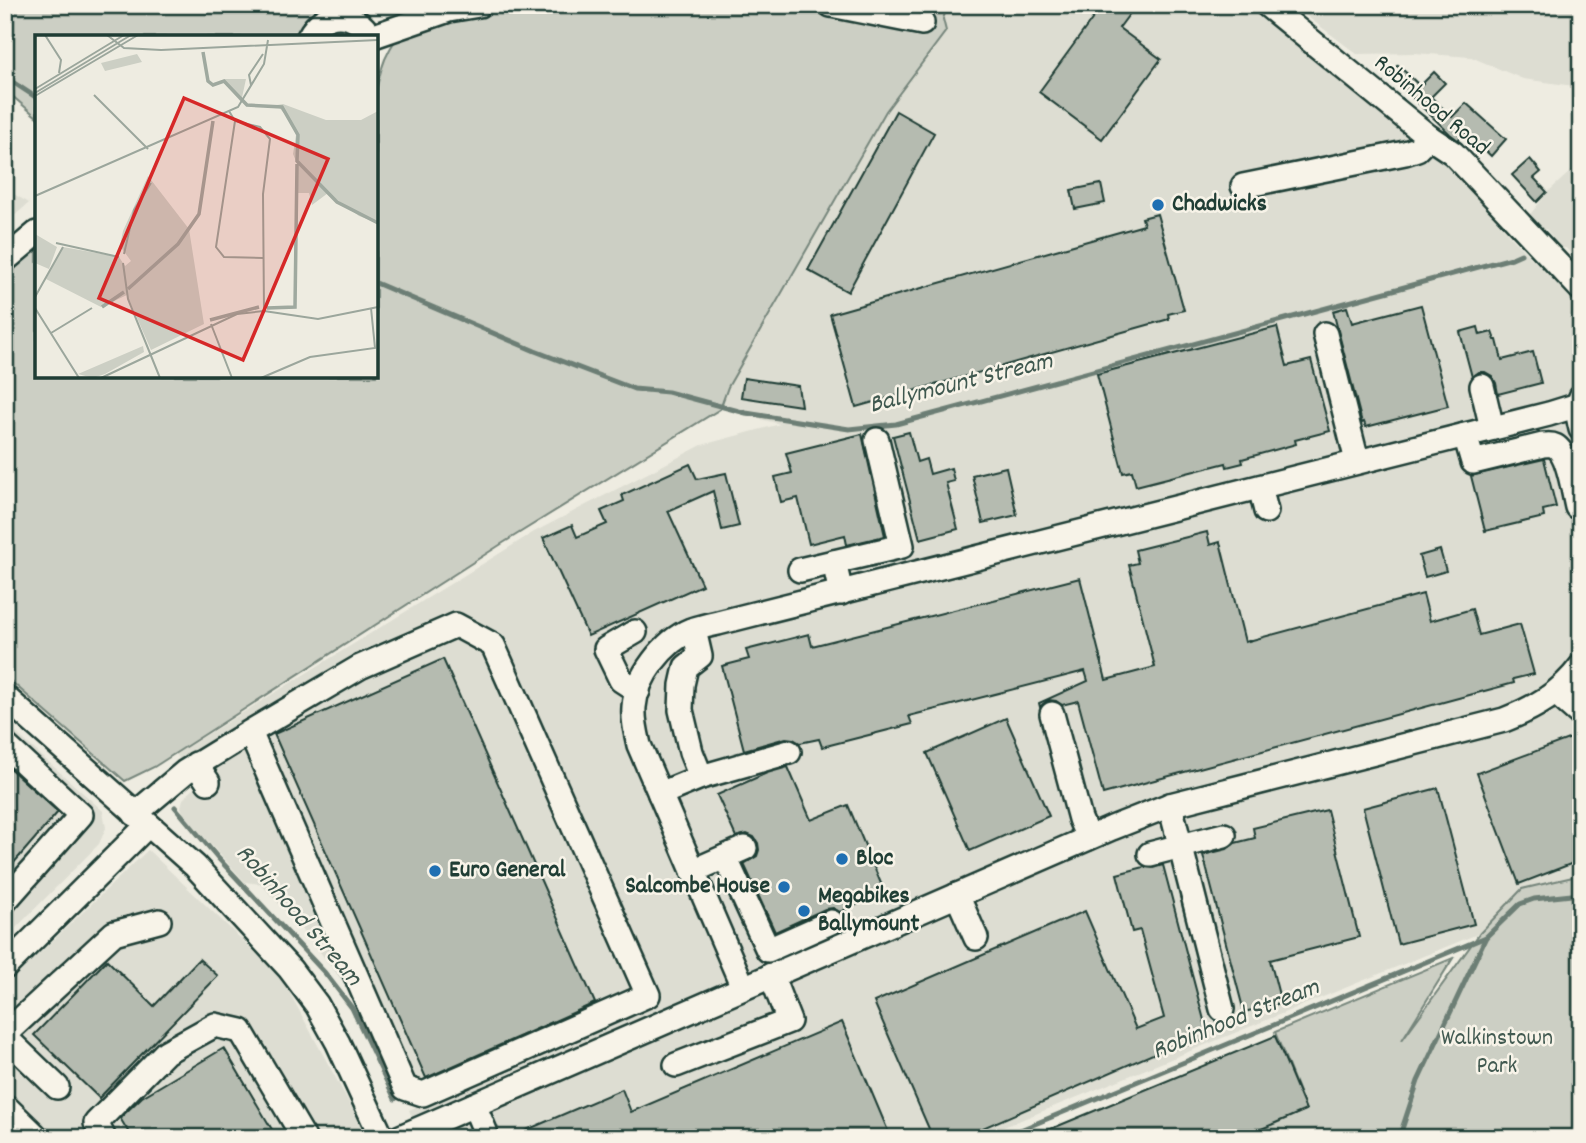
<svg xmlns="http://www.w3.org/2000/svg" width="1586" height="1143" font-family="Dekko,sans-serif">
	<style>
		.built { fill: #ddddd2 }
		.green { fill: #cccfc4; stroke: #76867c; stroke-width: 2 }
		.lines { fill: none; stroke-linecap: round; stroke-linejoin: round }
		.stream { stroke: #6c7e74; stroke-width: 5 }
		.building { fill: #b5bbb0; stroke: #1f3d34; stroke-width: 2 }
		.minor-casing { stroke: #1f3d34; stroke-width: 28 }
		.minor { stroke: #f7f3e8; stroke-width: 23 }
		.poi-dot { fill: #1f6fb2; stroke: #f7f3e8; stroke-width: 2.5 }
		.labels { text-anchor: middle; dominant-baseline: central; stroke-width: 5; stroke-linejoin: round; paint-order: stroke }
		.street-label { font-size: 24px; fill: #1f3d34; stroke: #f7f3e8 }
		.poi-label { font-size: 24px; font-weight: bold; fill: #1f3d34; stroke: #f7f3e8; text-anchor: start }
		.park-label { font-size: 24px; fill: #425a51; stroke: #f7f3e8 }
		.water-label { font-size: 26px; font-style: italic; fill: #3f584f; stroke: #f7f3e8 }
		.inset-river { fill: none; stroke: #9fa99f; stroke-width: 3.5 }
		.inset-road { fill: none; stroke: #9ba69c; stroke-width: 2 }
		.view { fill: #d62828; fill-opacity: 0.15; stroke: #d62828; stroke-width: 3.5 }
		.inset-edge { fill: none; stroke: #1f3d34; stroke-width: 3.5 }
	</style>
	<rect width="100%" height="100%" fill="#eeece1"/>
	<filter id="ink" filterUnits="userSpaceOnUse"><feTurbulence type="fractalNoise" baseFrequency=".0143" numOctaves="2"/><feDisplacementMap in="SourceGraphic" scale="14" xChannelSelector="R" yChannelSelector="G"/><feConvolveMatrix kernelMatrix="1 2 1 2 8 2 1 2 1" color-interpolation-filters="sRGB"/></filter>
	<g filter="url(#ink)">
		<!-- built -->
		<g class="built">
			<path d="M948,5H1248L1449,166L1518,245L1581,307V875L1522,889L1480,933L977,1138H421L409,1110L420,1105L403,1102L371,1028L350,992L334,970L306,934L261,884L245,882L184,815L181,807L183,799L197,785L176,754L534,532L702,445L780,424L720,409L728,387L886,111L946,31L943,19Z"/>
			<path d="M1292,5H1581V87L1523,79L1471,57L1414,53L1357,54Z"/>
			<path d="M1581,162V272L1575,265V259L1566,248H1561L1546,229L1541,231L1528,217L1549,191Z"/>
			<path d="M5,189L29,203L5,224Z"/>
			<path d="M5,723L103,811L106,828L99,844L5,939Z"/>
			<path d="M148,850L281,977L359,1121L364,1138H5V986Z"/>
		</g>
		<!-- green -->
		<g class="green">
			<path d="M5,5H330L334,16L309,37H37V117L5,90Z"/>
			<path d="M412,5H948L943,19L946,31L886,111L728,387L720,409L503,543L154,767L125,781L5,676V268L37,237V376H376V92C379,77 382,63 390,49C399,32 414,27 412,5Z"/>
			<path d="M1581,875V1138H1242L1306,1110L1275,1032L1453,958L1402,1040L1480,933L1522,889Z"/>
		</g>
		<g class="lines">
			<!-- stream -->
			<g class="stream">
				<path d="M5,77L37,98"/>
				<path d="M376,283L535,351L634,389L668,392L746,413L849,429L896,424L1512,258L1521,254"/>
				<path d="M175,807L218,858L325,973L352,1008L395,1099"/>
				<path d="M1001,1138L1486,937"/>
				<path d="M1399,1138L1418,1081L1486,937L1520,904L1534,899L1581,894"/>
			</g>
		</g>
		<!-- building -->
		<g class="building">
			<path d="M1085,5H1136L1119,28L1161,59L1102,139L1039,92L1096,14Z"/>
			<path d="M1398,65L1420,86L1434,72L1445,83L1431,97L1452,117L1466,103L1506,139L1491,156L1466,132L1458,140L1450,134L1389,75Z"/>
			<path d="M896,111L934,133L848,292L808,270Z"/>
			<path d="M1530,159L1541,172L1534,178L1547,192L1537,202L1512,175Z"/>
			<path d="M1101,184L1105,203L1075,209L1071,190Z"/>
			<path d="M1157,214L1184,310L1168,314L1169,319L856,407L830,314L1144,225L1142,218Z"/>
			<path d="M1421,305L1448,406L1366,427L1364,422L1362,423L1333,311L1347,307L1352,323Z"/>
			<path d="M1277,327L1287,366L1311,360L1330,431L1295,440L1296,444L1242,459L1243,463L1227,467L1226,463L1136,486L1132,471L1123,473L1097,374Z"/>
			<path d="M1478,327L1480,335L1492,332L1495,340H1497L1502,360L1533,352L1541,383L1498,394L1496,383L1492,376L1485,372H1479L1472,377L1460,332Z"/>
			<path d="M744,378L798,386L801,406L741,397Z"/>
			<path d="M909,432L917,462L926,459L930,474L951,468L954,481L946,483L958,529L920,539L893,436Z"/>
			<path d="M862,434L885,536L847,545L845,535L809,544L798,498L781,502L775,477L792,473L786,453Z"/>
			<path d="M1544,459L1556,507L1543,510L1544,517L1485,531L1471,476Z"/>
			<path d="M690,464L697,479L726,473L739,526L722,530L713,491L668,511L702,585L588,636L543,538L572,525L577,537L607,524L601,511L624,501L622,495Z"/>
			<path d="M1006,467L1017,515L983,523L972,475Z"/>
			<path d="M1207,532L1210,545L1220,542L1245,642L1423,594L1430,621L1472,609L1479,635L1520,624L1534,674L1513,679L1514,683L1103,794L1078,701L1062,705L1056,701L1049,700L1043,704L1040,707L1039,703L1088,681L1085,671L909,716L912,724L822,747L819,739L800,743L793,739L786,738L744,750L722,666L749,659L746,650L809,634L812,646L1080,578L1106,680L1155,667L1129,565L1138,563L1135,550Z"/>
			<path d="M1440,550L1446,571L1425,577L1419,556Z"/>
			<path d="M443,659L595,1003L426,1078L274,734Z"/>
			<path d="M1006,718L1049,816L970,851L927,753Z"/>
			<path d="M1571,738L1581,765V860L1519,884L1477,773Z"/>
			<path d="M5,764L58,812L5,873Z"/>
			<path d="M788,767L811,820L848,805L885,893L840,912L833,908L825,909L775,932L744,864L757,856L759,850L758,843L754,837L747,834L736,837L717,795L767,773Z"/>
			<path d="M1438,788L1474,924L1398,944L1363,808Z"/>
			<path d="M1327,810L1359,937L1270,960L1281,1003L1244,1012L1203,855L1227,849L1235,843L1255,838L1253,828Z"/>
			<path d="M1163,865L1209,1039L1172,1049L1171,1046L960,1138H933L874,1002L1085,911L1136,1029L1164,1018L1140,930L1132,932L1117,874L1144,867L1153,868Z"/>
			<path d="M199,959L218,976L99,1098L34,1035L107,960L154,1006Z"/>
			<path d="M842,1022L891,1138H508L622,1089L631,1112Z"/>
			<path d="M1275,1036L1306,1110L1240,1138H1029Z"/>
			<path d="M224,1048L277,1138H132L120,1118L142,1097Z"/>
		</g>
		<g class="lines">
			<defs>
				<g id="minor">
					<path d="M831,5L922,23"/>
					<path d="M1267,5L1429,137L1453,153L1581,289"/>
					<path d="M309,37C324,8 354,10 371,37"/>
					<path d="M371,37L449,10L479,5"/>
					<path d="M1243,186L1405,153L1417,149L1429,137"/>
					<path d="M5,260L37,233"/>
					<path d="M1325,334L1357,461"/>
					<path d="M1482,386L1492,428"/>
					<path d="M1581,397C1576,408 1578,417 1581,429"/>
					<path d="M1465,435L1473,462L1543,445C1548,445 1551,444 1555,446C1569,454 1573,491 1577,507"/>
					<path d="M1260,487L1266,511"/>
					<path d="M800,570L834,562"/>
					<path d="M841,593L834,562L902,546L877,440"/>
					<path d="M635,632L606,649L621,680L638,691"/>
					<path d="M1556,693L1581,715"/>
					<path d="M5,697L195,866L290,969L317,1005L338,1043L382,1138"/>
					<path d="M1052,714L1080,819L1088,838"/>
					<path d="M5,745L81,815L5,901"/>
					<path d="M196,764L208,782"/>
					<path d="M701,777L789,752"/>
					<path d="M660,794L701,777L691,752L681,710L682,685L686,667L700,656L694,630"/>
					<path d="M1170,805L1222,1009"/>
					<path d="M135,814L185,772L250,732L360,667L456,625L493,645L648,995L423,1094L405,1088L250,732"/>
					<path d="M1150,854L1224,835"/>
					<path d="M725,857L768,950L831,922"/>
					<path d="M693,871L745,848"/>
					<path d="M957,895L976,938"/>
					<path d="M5,967L148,825"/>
					<path d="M743,987L639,745C636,732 633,720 634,707C636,677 664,641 691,630C700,627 709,625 718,623C996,555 1272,482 1549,414L1578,405"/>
					<path d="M5,1034L114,933L159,921"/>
					<path d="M5,1037L57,1087"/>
					<path d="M676,1065L789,1021L771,975"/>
					<path d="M474,1105L485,1131L483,1138"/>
					<path d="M5,1106L38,1138"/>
					<path d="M104,1138L96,1123L166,1052L215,1025L241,1031L304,1138"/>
					<path d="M398,1138L1112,828L1170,805L1504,720C1535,708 1561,693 1581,666"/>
				</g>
			</defs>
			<!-- minor casing -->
			<use href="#minor" class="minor-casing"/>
			<!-- minor -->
			<use href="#minor" class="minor"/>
		</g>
	</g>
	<!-- markers -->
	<g class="poi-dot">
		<circle cx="1158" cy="205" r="7"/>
		<circle cx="842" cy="859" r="7"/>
		<circle cx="435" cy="871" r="7"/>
		<circle cx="784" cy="887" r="7"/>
		<circle cx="804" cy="911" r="7"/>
	</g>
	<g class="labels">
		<!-- street labels -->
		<g class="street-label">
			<text transform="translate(1431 106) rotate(40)">Robinhood Road</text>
		</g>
		<!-- poi labels -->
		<g class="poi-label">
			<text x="1172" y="205">Chadwicks</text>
			<text x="856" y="859">Bloc</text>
			<text x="449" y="871">Euro General</text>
			<text x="770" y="887" text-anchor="end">Salcombe House</text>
			<text x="818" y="897">Megabikes<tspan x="818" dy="28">Ballymount</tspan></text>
		</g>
		<!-- park labels -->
		<g class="park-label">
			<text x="1497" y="1039">Walkinstown<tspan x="1497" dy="28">Park</tspan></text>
		</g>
		<!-- water labels -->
		<g class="water-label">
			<text transform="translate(961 384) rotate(-14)">Ballymount Stream</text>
			<text transform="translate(298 916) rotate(49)">Robinhood Stream</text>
			<text transform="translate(1236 1020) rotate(-22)">Robinhood Stream</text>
		</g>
	</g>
	<!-- overview -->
	<g transform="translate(35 35)">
		<rect width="343" height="343" fill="#eeece1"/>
		<path d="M102,19L107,27L70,36L66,28ZM190,44H211L206,67L189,48ZM248,69L291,85H326L343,76V188L324,181L293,158L277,170L274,158H263V131L258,119L261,100L259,90L242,70ZM113,141L154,194L169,289L116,315L92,260L66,272L11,244L28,212L84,222L90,231L96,226L85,211L88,196ZM0,199L22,212L14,234L0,228ZM108,311L109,317L70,339L58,343L43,339Z" fill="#cccfc4"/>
		<path class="inset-river" d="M168,17L173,46L178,50L189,46L212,70L247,72L263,100L262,126L302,167L343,188M93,254L143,209L164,179L178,86M67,272L89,257M232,273L260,272L262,129M175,285L224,272"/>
		<path class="inset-road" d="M10,0L26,25L24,38M72,0L89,13L126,15L343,5M216,50L214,40L228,19M0,54L89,0M0,58L96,0M59,60L113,114M0,61L103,0M194,76L200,86L225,92L235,104L228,159L229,276M200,86L181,212L189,222L228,223M0,161L203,72L229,29L233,5M21,208L84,222M89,219L99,175L116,148M88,228L93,264L125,343M0,262L28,212M0,273L44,343M176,289L197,343M16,298L57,273M66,343L202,279L229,276L283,284L343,272M226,343L275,322L340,313L336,273"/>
		<path class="view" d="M149,63L293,124L208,325L64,263Z"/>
		<rect width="343" height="343" class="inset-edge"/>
	</g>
	<!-- margin -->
	<rect width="1586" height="1143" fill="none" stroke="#f7f3e8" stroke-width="28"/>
	<rect x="14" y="14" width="1558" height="1115" fill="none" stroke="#1f3d34" stroke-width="2.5" filter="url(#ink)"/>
</svg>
